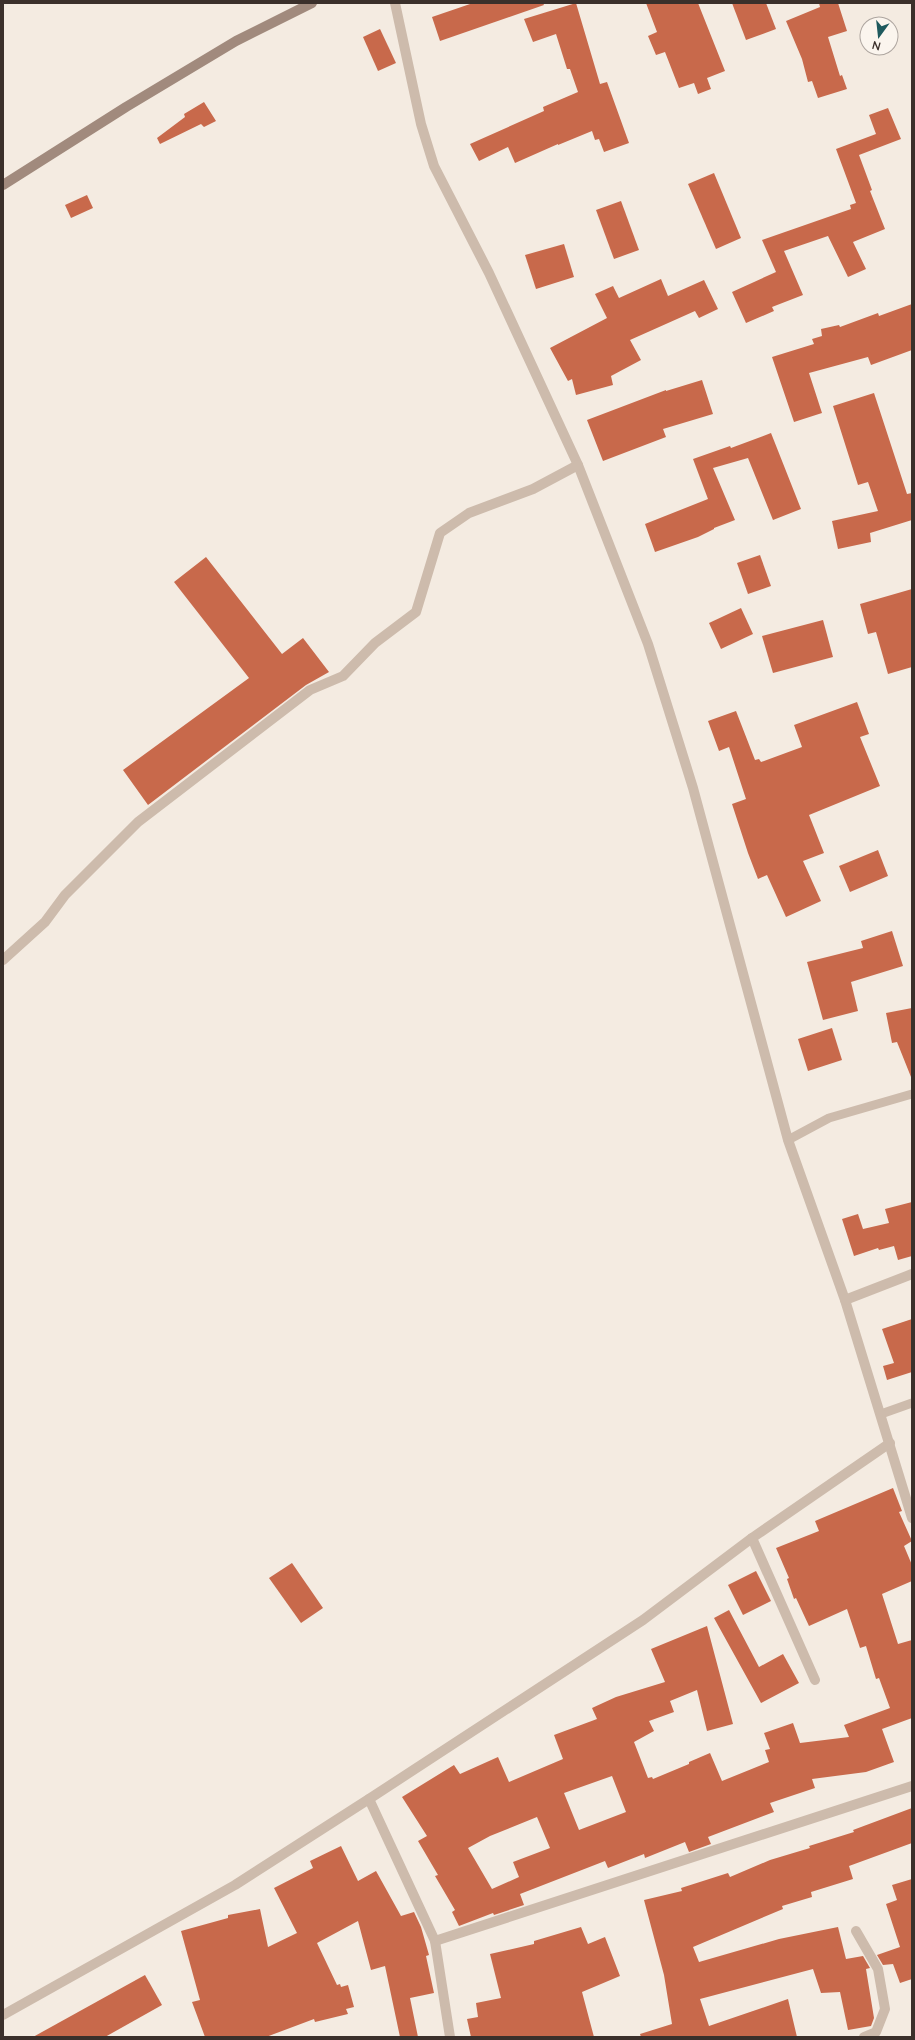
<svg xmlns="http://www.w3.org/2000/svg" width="915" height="2040" font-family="Lato,sans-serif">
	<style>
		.building { fill: #c8694b; fill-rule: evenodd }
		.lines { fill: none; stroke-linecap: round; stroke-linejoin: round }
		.service { stroke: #cdbbac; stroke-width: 9 }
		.minor { stroke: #cdbbac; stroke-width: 10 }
		.secondary { stroke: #a18a7d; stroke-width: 10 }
	</style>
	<rect width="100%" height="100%" fill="#f4ebe1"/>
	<!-- building -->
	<g class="building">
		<path d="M473,3H543L544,5L440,41L432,17Z"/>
		<path d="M576,3L600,84L607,82L629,143L604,152L599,139L595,140L592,131L558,145V144L515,163L508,147L479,161L470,144L544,111L543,107L578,92L570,69H567L556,34L533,42L524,19Z"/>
		<path d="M646,3H698L725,71L707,78L711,89L698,94L694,83L679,88L665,52L656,55L648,36L657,32Z"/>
		<path d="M732,3H766L776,29L746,40Z"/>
		<path d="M819,3H838L847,31L828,37L840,76L842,75L847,89L818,98L812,81L808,82L802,59L786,21L820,7Z"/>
		<path d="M380,29L396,63L378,71L363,37Z"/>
		<path d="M204,102L216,121L204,127L201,124L160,144L157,138L185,117L184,114Z"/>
		<path d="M888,108L901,139L859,155L872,190L870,191L885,229L853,242L866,269L848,277L828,236L784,251L803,295L772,307L774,311L746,323L732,292L776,272L762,240L851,209L850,205L856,203L836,149L876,134L869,115Z"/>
		<path d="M714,173L741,238L716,249L688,184Z"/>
		<path d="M87,195L93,208L71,218L65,205Z"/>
		<path d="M621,201L639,250L614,259L596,210Z"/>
		<path d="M564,244L574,277L536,289L525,255Z"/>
		<path d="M661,279L668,296L704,280L718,309L699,318L695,311L630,340L641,360L611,376L613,385L576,395L572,379L568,381L550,348L607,318L595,294L613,286L619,298Z"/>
		<path d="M912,304V350L871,365L868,357L809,373L822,413L794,422L772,357L814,344L812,339L822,336L821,329L839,325L840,327L878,313L879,316Z"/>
		<path d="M702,380L713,414L663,429L666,437L603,461L587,420L666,390V391Z"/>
		<path d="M874,393L907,494L912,493V520L870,533L871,542L838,549L832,521L878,511L868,482L858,485L833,406Z"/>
		<path d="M771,433L801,509L773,520L748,458L713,468L735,520L714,528V529L698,537L655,552L645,524L708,499L693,459L730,446L731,448Z"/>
		<path d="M760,555L771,586L748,594L737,563Z"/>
		<path d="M206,557L282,654L303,638L329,672L306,685L148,805L123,770L249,678L174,582Z"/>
		<path d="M912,589V667L888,674L876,632L868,634L860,604Z"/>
		<path d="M741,608L753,634L721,649L709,623Z"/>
		<path d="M823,620L833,657L773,673L762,636Z"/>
		<path d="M857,702L869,734L860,737L880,786L809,815L824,853L803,861L821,901L786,917L767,875L758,879L748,853L732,804L746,799L729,747L719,751L708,721L736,711L755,760L759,759L761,762L802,747L794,725Z"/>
		<path d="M878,850L888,876L850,892L839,866Z"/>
		<path d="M892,931L903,966L851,982L858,1011L823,1020L807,962L863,948L861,941Z"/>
		<path d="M912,1008V1077H911L897,1042L892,1043L886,1013Z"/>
		<path d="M832,1028L842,1060L808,1071L798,1039Z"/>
		<path d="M912,1202V1256L898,1260L894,1246L879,1250L878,1248L854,1256L842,1219L858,1214L863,1229L889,1223L885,1209Z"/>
		<path d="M912,1319V1372L887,1380L883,1366L894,1363L882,1329Z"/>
		<path d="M893,1488L902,1511L899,1512L912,1541L904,1546L912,1565V1581L882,1594L898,1644L912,1640V1718L882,1729L894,1762L866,1772L812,1779L815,1788L770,1803L774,1812L708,1837L711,1844L689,1852L685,1842L645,1858L644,1854L608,1868L605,1861L520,1894L524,1905L494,1915L493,1913L459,1926L452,1912L455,1910L435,1876L438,1875L418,1841L427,1836L402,1797L454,1765L460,1774L498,1757L509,1782L563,1759L554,1735L597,1719L592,1708L616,1697L665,1682L651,1649L707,1626L733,1724L707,1731L697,1690L670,1701L674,1712L649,1721L654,1731L634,1742L648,1778L652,1777L653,1779L689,1764V1762L710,1753L722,1781L769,1762L765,1750L770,1749L764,1733L793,1723L800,1743L849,1737L844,1725L890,1708L879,1678L876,1679L866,1646L860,1648L847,1609L809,1626L796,1598L794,1599L787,1579L789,1578L776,1548L819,1531L815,1521ZM612,1776L626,1812L579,1830L564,1793ZM537,1817L550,1848L513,1862L519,1877L492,1889L468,1848L490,1836Z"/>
		<path d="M292,1563L323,1608L301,1623L269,1578Z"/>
		<path d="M756,1571L771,1601L743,1615L728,1585Z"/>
		<path d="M729,1610L759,1667L783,1654L799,1683L761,1703L714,1618Z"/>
		<path d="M912,1808V1843L849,1866L853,1879L811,1892L812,1897L782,1906L783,1909L693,1947L699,1962L779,1939L838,1927L846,1959L863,1956L870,1968L866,1969L874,2018L871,2026L848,2030L840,1992L821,1993L813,1969L700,1999L709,2026L788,1999L797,2037H641L640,2034L672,2024L664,1975L644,1900L682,1891L681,1888L728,1873L730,1877L770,1860L810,1848L809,1846L854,1832L853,1830Z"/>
		<path d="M341,1846L358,1881L376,1871L401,1916L414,1912L421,1927L429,1955L426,1956L434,1993L410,1998L418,2037H400L385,1966L371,1970L358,1921L317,1943L337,1985L340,1984L341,1987L348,1985L354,2007L346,2009L348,2014L315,2022L314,2019L266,2037H205L192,2002L200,2000L181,1931L228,1918V1915L260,1909L268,1947L297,1933L274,1888L313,1868L310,1861Z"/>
		<path d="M912,1879V1979L900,1983L893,1964L883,1965L877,1955L900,1947L886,1904L897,1900L892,1885Z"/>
		<path d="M581,1927L588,1944L605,1937L620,1976L582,1992L594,2037H471L467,2019L478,2017L476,2003L501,1998L490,1954L534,1944V1941Z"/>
		<path d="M145,1975L162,2005L105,2037H33Z"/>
	</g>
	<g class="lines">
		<!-- service -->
		<g class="service">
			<path d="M788,1140L829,1118L912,1094"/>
			<path d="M881,1414L912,1403"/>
		</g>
		<!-- minor -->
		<g class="minor">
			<path d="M395,3L421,124L434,166L489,273L578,465L648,644L693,788L788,1140L845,1300L912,1518"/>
			<path d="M3,960L45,922L65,895L138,822L310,690L343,676L375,643L416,612L440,533L469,513L533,489L578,465"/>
			<path d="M845,1300L912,1274"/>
			<path d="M752,1538L815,1680"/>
			<path d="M369,1799L435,1941L450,2037"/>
			<path d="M856,1931L878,1969L885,2009L876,2032L864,2037"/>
			<path d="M435,1941L912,1786"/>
			<path d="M3,2015L235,1885L369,1799L643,1620L752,1538L890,1443"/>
		</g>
		<!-- secondary -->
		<path class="secondary" d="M3,185L126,107L236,41L312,3"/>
	</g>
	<!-- border -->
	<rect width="915" height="2040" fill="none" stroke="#3b302b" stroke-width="8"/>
	<!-- north arrow -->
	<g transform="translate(879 36) rotate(195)"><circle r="19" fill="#fbf5ee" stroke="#aea6a0"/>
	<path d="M0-3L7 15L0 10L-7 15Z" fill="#1f5a5e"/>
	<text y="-6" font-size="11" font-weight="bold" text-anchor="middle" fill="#3b302b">N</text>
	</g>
</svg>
